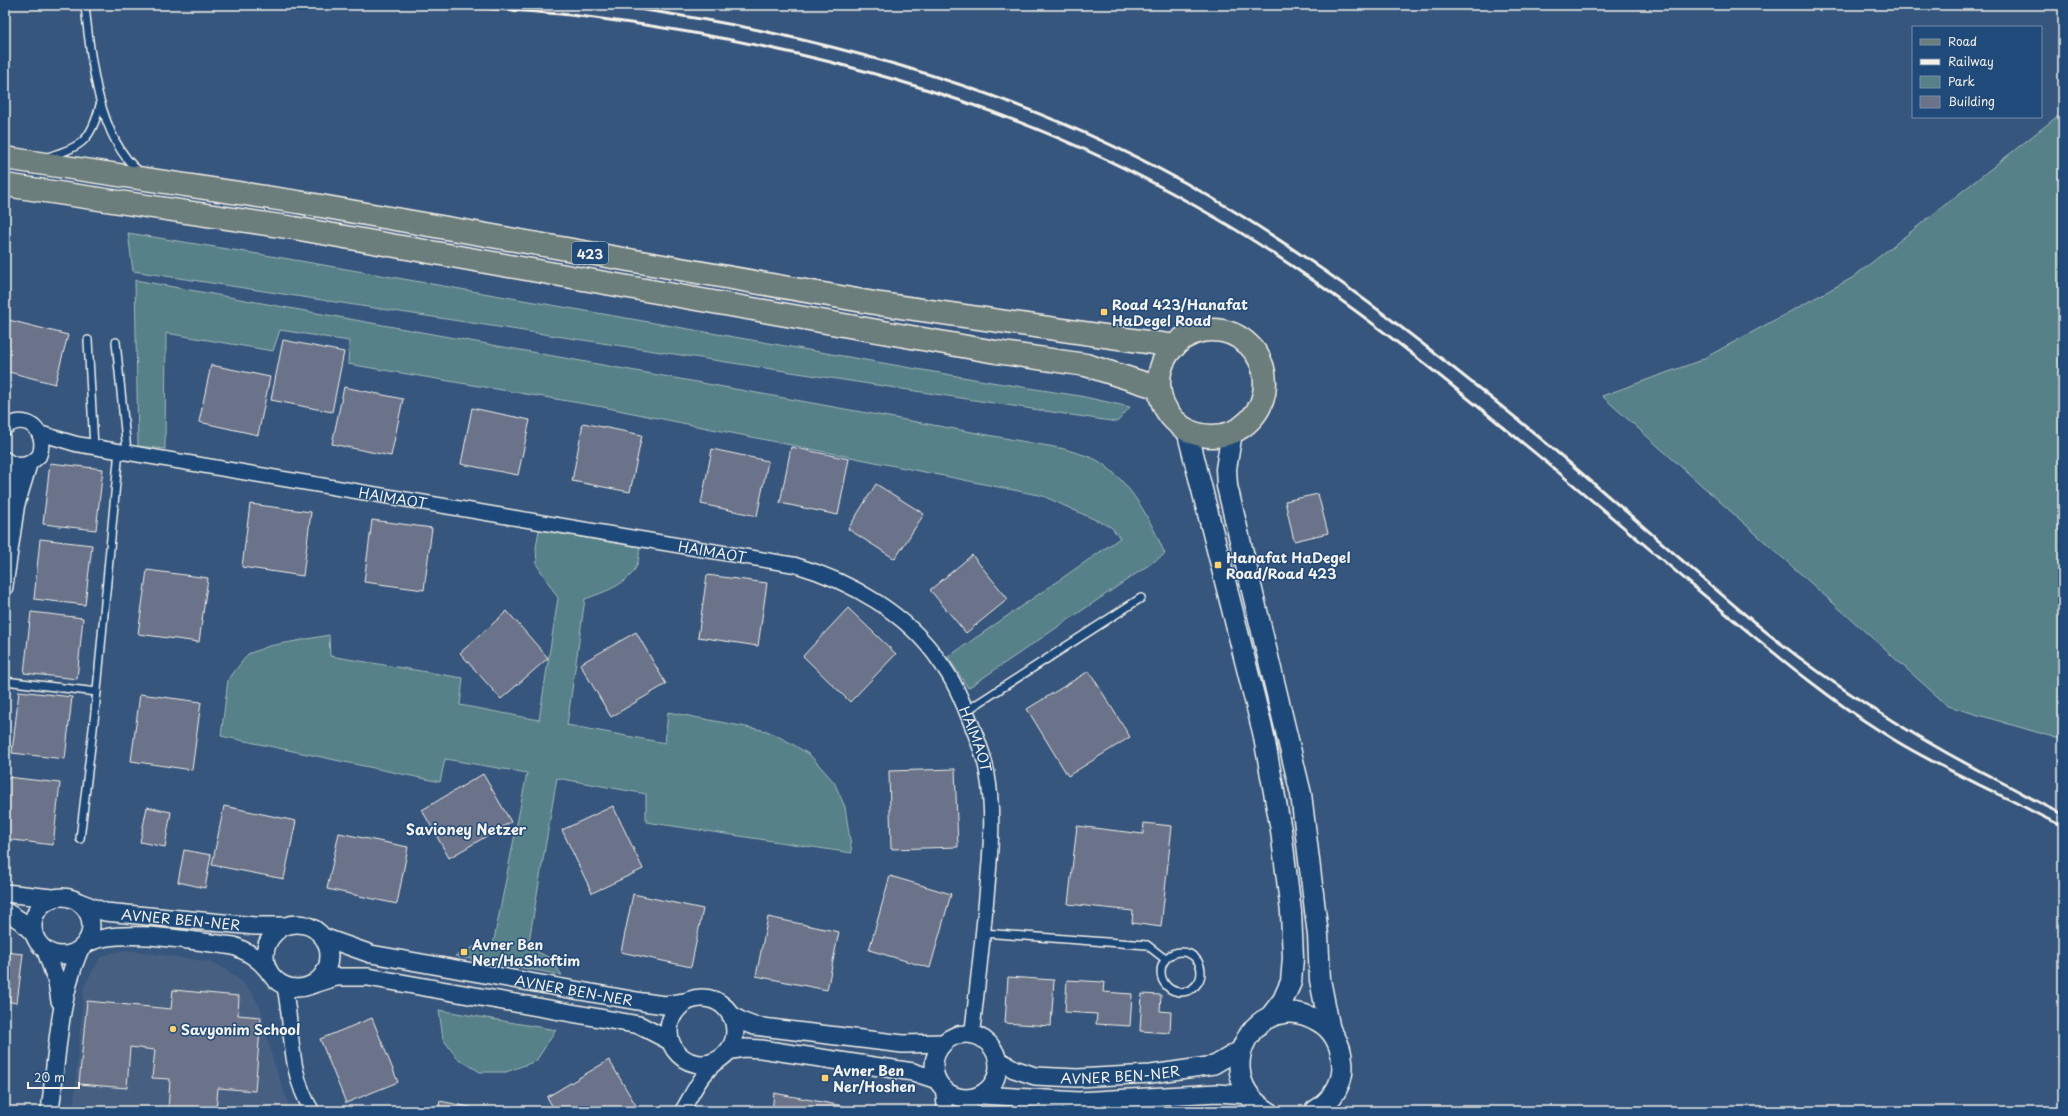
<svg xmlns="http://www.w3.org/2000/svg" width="2068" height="1116" font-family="'Playpen Sans',sans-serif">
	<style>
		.built { fill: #465f81 }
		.green { fill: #568188; stroke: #a5b9b8 }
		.building { fill: #6a7389; stroke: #f4f1e8 }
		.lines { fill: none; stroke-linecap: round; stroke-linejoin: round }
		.service-casing { stroke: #f4f1e8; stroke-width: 10 }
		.minor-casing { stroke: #f4f1e8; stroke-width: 17 }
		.tertiary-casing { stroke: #f4f1e8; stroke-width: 20 }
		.secondary-casing { stroke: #f4f1e8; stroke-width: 23 }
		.primary-casing { stroke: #f4f1e8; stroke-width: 25 }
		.service { stroke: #1f4a7a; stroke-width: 7 }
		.minor { stroke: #1f4a7a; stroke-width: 14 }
		.tertiary { stroke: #1f4a7a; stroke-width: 17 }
		.secondary { stroke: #1f4a7a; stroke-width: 20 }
		.primary { stroke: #6c7e7c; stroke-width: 22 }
		.rail { stroke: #f4f1e8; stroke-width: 3 }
		.poi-dot { fill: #ffd166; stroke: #1f4a7a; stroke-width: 1.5 }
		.labels { text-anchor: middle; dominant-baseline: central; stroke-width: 3; stroke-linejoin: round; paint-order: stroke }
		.shield { fill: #1f4a7a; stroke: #b4bfc7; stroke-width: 1 }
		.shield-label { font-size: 13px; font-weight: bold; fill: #f4f1e8 }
		.poi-label { font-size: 14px; font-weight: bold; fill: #f4f1e8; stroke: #1f4a7a; text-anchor: start }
		.street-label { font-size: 14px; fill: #f4f1e8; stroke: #1f4a7a }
		.neighbourhood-label { font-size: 15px; font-weight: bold; fill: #f4f1e8; stroke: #1f4a7a }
	</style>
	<rect width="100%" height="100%" fill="#36567e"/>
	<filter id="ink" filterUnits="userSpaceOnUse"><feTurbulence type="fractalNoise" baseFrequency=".025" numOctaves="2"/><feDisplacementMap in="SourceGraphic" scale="8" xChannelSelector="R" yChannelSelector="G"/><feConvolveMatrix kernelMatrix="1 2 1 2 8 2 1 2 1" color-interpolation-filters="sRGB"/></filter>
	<g filter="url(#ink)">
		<!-- built -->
		<path class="built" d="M127,950L213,962L229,972L241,981L253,994L261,1009L272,1057L291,1111H73L84,986L100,958L110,953Z"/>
		<!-- green -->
		<g class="green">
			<path d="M2063,112V740L1948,706L1602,396L1699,361L1852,278Z"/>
			<path d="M128,233L289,259L991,382L1080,396L1130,407L1117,422L133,271Z"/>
			<path d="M135,280L1065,449C1076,453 1091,456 1100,462C1132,484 1150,519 1165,554L968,688L948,657L1120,538L1111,527L1043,496L603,407L348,364L349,341L280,330L273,351L166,333L165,449L138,446Z"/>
			<path d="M539,530L640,547C639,553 639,560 637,565C630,584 602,593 585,599L567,725L665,743L668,712L767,731L789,742L810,755L834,782L845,807L852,853L646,822V794L557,778L528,947L550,958L562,975L455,956L476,946L493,945L527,773L445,759L440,782L221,736L228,680L248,654L269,646L329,635L330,656L463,678L460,705L539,720L558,598L537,565L536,548Z"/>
			<path d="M439,1010L556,1030L536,1061L506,1072H480L457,1058L443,1039Z"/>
		</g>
		<!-- building -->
		<g class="building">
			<path d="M5,319L68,335L55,384L5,371Z"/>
			<path d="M283,340L344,352L332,412L271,400Z"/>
			<path d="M211,365L270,377L258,435L199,422Z"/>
			<path d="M344,387L403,399L391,456L332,444Z"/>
			<path d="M472,408L530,420L518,475L461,464Z"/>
			<path d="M583,423L642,435L630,492L572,481Z"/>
			<path d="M791,447L849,459L838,515L780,503Z"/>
			<path d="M712,449L768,461L757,516L701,504Z"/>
			<path d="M50,463L103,469L96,530L43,524Z"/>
			<path d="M876,484L924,514L895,559L848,529Z"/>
			<path d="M1318,494L1328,533L1294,541L1285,501Z"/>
			<path d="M250,504L311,512L303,576L242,567Z"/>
			<path d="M372,520L432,528L424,590L364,582Z"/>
			<path d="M40,539L92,545L85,605L34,599Z"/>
			<path d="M972,555L1008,599L966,633L930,590Z"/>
			<path d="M147,570L208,578L199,642L138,634Z"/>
			<path d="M707,575L767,583L758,646L698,637Z"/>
			<path d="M848,608L896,654L850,702L803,656Z"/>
			<path d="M507,611L548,658L501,699L460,653Z"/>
			<path d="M31,612L83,618L77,679L24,673Z"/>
			<path d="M636,632L666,684L611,717L580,664Z"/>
			<path d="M1089,671L1130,737L1068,776L1027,709Z"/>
			<path d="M19,691L72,697L65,759L12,753Z"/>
			<path d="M140,694L201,702L192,770L131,761Z"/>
			<path d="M955,769L958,847L891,849L889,771Z"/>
			<path d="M483,774L511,822L449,858L422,810Z"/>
			<path d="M7,777L60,783L53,845L5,839V795Z"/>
			<path d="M224,806L296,821L284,879L212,865Z"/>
			<path d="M613,806L643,869L592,893L562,830Z"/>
			<path d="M147,807L171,812L165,847L140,842Z"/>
			<path d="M1144,823L1172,826L1161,927L1132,923L1133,911L1068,904L1077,826L1143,834Z"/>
			<path d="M339,833L408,847L397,904L327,889Z"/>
			<path d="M184,850L211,855L205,888L178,882Z"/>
			<path d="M890,876L951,894L930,968L869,950Z"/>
			<path d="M633,894L703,909L691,967L621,952Z"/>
			<path d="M768,917L839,932L827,990L756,976Z"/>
			<path d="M5,952L23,954L17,1003L5,1001Z"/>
			<path d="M1008,977L1054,980L1051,1026L1005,1023Z"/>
			<path d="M1067,980L1104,982L1103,992L1132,994L1130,1026L1096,1024L1097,1014L1065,1012Z"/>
			<path d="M173,990L239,996L238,1015L261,1017L255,1091L218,1088L216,1111H168L170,1079L152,1078L155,1050L130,1047L127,1088L79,1084L87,1001L171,1009Z"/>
			<path d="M1142,994L1161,995L1160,1011L1171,1012L1170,1033L1140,1031Z"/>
			<path d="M372,1018L398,1082L346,1103L320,1039Z"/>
			<path d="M5,1046L10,1047L5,1085Z"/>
			<path d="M609,1060L638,1109L635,1111H555L547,1097Z"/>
			<path d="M774,1093L838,1105L868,1111H772Z"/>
			<path d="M440,1101L488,1111H438Z"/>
		</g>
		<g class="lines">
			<defs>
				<g id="service">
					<path d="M85,5C90,55 98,139 140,172"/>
					<path d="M48,157C82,146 91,141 100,105"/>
					<path d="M88,340L94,447"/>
					<path d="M116,342L127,451"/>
					<path d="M5,681L97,692"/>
					<path d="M966,711L1141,598"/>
					<path d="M80,839L95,712L119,450"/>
					<path d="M983,933L1147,945L1165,959"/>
					<circle cx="1181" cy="972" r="20"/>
				</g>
				<g id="minor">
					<path d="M5,428C26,411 49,432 39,456C29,466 17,469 5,459"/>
					<path id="s1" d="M39,433L76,444L795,565C850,581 907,613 940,662C953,679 961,698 969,718C976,736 984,754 987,772C995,815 990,859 986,902C982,946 977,990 972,1034"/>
					<path d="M12,464L16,499"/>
					<path d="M5,589L17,506L30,463"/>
					<path d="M284,985C294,1030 287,1070 312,1111"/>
					<path d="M943,1090L945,1111"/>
					<path d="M682,1111C694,1091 700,1075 720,1059"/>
					<path d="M967,1111L973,1098"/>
				</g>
				<g id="tertiary">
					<path d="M5,893L52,898"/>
					<circle cx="62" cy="926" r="29"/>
					<path id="s2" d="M79,902L105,912L255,926H284"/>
					<path d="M5,911L21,921L33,933"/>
					<circle cx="297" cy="956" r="32"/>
					<path id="s3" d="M323,937L371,954L643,1002L665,1005L685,1002"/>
					<path d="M86,944C117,926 197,942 234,946C248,952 258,958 268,970"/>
					<path d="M46,951L57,982L60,1001"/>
					<path d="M311,985L336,977H368L639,1025L670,1041"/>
					<circle cx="702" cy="1031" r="33"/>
					<path d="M730,1014L741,1021L754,1026L903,1044L943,1043"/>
					<circle cx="966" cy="1066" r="32"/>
					<path d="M728,1051L745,1048L761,1049L913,1072L937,1080"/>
					<path id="s4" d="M998,1060L1014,1069L1035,1076L1077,1078L1151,1074L1194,1068L1214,1065L1241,1049"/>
					<path d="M982,1095L1078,1101L1217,1093L1249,1095"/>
					<path d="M50,1111C57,1058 58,1001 79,951"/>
				</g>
				<g id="secondary">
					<path d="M1187,430L1263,732L1281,830L1291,912L1293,958L1291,982L1283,1000L1270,1017"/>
					<path d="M1232,432L1226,469L1227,486L1301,794L1318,935L1320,980L1330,1030"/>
					<path d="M1267,1111C1206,1074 1257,985 1318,1021C1333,1029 1341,1045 1342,1061C1345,1082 1332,1101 1315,1111"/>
				</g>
				<g id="primary">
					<path d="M5,158L298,202L880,304L1175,346"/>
					<path d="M5,185L294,228L996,352L1086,365L1159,388"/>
					<circle cx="1212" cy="383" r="53"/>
				</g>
			</defs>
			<!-- service casing -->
			<use href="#service" class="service-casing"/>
			<!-- minor casing -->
			<use href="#minor" class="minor-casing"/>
			<!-- tertiary casing -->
			<use href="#tertiary" class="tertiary-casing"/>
			<!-- secondary casing -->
			<use href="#secondary" class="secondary-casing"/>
			<!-- primary casing -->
			<use href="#primary" class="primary-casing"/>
			<!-- service -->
			<use href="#service" class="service"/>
			<!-- minor -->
			<use href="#minor" class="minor"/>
			<!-- tertiary -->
			<use href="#tertiary" class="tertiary"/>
			<!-- secondary -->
			<use href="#secondary" class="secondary"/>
			<!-- primary -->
			<use href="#primary" class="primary"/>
			<!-- rail -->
			<g class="rail">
				<path d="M434,5C490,9 547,11 602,19C809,46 1016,103 1197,207C1309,270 1409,350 1508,431C1581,490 1652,552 1724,612C1774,653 1825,696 1880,731C1920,757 1962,776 2004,797C2024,806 2043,818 2063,826"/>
				<path d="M613,5C663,13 714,20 763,31C917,64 1071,116 1207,195C1317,259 1417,338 1516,418C1597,484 1674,555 1754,622C1830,685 1915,738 2003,783C2023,793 2042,805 2063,814"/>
			</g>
		</g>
	</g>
	<!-- markers -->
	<g class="poi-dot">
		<rect x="1100" y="308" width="8" height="8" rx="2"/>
		<rect x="1214" y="561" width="8" height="8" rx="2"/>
		<rect x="460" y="948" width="8" height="8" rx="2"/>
		<circle cx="173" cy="1029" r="4"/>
		<rect x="821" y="1074" width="8" height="8" rx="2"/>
	</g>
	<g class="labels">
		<!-- shield labels -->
		<rect class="shield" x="572" y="242" width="36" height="22" rx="3"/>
		<g class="shield-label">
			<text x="590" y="253">423</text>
		</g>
		<!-- poi labels -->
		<g class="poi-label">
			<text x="1112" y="304">Road 423/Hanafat<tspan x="1112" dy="16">HaDegel Road</tspan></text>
			<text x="1226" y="557">Hanafat HaDegel<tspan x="1226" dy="16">Road/Road 423</tspan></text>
			<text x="472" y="944">Avner Ben<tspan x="472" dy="16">Ner/HaShoftim</tspan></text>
			<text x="181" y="1029">Savyonim School</text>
			<text x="833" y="1070">Avner Ben<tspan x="833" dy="16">Ner/Hoshen</tspan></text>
		</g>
		<!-- street labels -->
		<g class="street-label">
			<text stroke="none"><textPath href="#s1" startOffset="360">HAIMAOT</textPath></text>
			<text stroke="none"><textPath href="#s1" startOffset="684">HAIMAOT</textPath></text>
			<text stroke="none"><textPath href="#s1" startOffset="1031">HAIMAOT</textPath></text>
			<text stroke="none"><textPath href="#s2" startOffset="104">AVNER BEN-NER</textPath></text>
			<text stroke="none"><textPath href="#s3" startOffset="257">AVNER BEN-NER</textPath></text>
			<text stroke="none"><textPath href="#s4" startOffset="126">AVNER BEN-NER</textPath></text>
		</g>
		<!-- neighbourhood labels -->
		<g class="neighbourhood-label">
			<text x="466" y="828">Savioney Netzer</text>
		</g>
	</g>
	<!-- margin -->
	<rect width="2068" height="1116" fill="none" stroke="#1f4a7a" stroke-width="20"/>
	<rect x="10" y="10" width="2048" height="1096" fill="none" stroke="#f4f1e8" stroke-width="1.5" filter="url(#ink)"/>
	<!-- legend -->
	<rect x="1912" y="26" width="130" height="92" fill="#1f4a7a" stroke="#748da6"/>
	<rect x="1920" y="39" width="20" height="6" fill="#6c7e7c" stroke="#748da6"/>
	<text x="1948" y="46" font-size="12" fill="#f4f1e8">Road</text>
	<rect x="1920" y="59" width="20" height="6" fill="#f4f1e8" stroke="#748da6"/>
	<text x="1948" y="66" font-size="12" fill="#f4f1e8">Railway</text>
	<rect x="1920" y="76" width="20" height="12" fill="#568188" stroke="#748da6"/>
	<text x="1948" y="86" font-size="12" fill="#f4f1e8">Park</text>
	<rect x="1920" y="96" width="20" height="12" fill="#6a7389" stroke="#748da6"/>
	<text x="1948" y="106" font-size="12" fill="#f4f1e8">Building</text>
	<!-- scale -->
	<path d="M28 1082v6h51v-6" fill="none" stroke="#f4f1e8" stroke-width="2"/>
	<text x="34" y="1082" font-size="12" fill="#f4f1e8" stroke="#1f4a7a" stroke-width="3" paint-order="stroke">20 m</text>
</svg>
